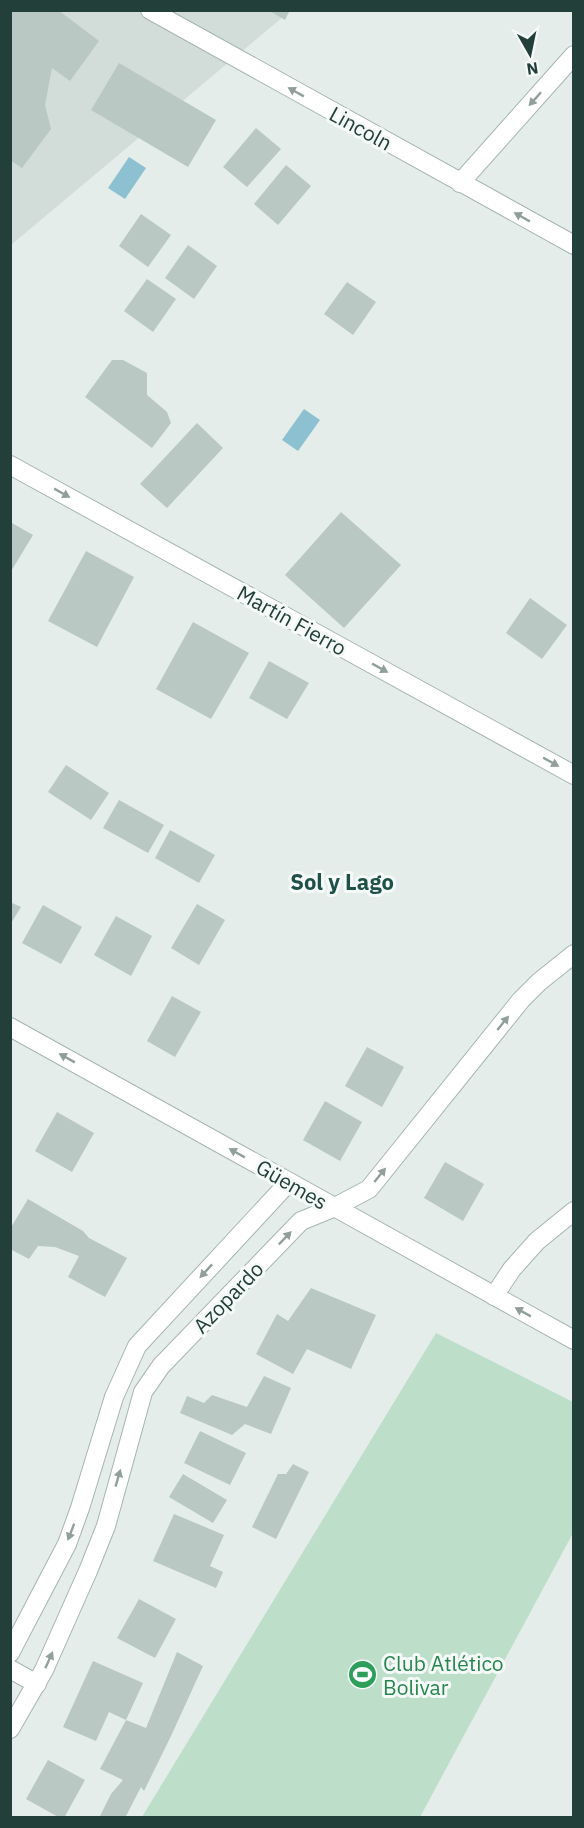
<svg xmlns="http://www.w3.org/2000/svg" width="584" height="1828" font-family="'IBM Plex Sans',sans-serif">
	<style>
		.built { fill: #d2ddd9 }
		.green { fill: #bddec9 }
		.water { fill: #8dc1d1 }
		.building { fill: #b9c8c3 }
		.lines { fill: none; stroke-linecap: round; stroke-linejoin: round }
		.minor-casing { stroke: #a6b5b2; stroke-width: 20 }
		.minor { stroke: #fff; stroke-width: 18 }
		.oneway { fill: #919f9c }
		.labels { text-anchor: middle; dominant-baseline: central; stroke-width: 6; stroke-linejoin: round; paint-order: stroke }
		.street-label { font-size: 21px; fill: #233f3a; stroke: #f5faf8 }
		.leisure-label { font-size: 21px; fill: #27864d; stroke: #f5faf8; text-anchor: start }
		.neighbourhood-label { font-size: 22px; font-weight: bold; fill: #1f5149; stroke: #f5faf8 }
	</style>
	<rect width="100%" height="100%" fill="#e4edea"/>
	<!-- built -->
	<path class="built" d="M11,11H290L11,245Z"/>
	<!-- green -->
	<path class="green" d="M436,1333L573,1402V1533L420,1817H142Z"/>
	<!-- water -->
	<g class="water">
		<path d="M129,157L146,168L125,199L108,188Z"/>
		<path d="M304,409L320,420L298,451L282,440Z"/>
	</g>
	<!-- building -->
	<g class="building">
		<path d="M10,10H58L99,41L70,81L52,68L45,105L51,129L22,168L10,160Z"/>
		<path d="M268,10H290L285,20Z"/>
		<path d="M119,63L216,120L188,167L91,110Z"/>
		<path d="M256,128L281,149L247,187L223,167Z"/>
		<path d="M286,165L311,186L278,225L254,204Z"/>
		<path d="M141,214L171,235L148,267L119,246Z"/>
		<path d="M188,245L217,266L194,299L165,278Z"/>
		<path d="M147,279L176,299L153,332L124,311Z"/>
		<path d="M347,282L376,302L353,335L324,314Z"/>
		<path d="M112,360H123L147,373V395L167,412L171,423L152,448L85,397Z"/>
		<path d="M197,423L223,448L167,508L140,484Z"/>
		<path d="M341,512L401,565L344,628L285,575Z"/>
		<path d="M10,522L33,535L10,573Z"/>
		<path d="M86,551L134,577L97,647L48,621Z"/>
		<path d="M530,598L567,625L542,659L506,633Z"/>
		<path d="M193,622L249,653L211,719L156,689Z"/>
		<path d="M269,661L309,683L287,719L249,698Z"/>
		<path d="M66,765L109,793L91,820L48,792Z"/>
		<path d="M119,800L164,825L148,853L103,828Z"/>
		<path d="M170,830L215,855L199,883L155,858Z"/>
		<path d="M10,902L21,907L10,925Z"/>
		<path d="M197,904L225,920L199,965L171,948Z"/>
		<path d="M43,905L82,927L61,964L22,943Z"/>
		<path d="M116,916L152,936L131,976L94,955Z"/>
		<path d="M172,996L201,1012L175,1057L147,1041Z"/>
		<path d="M367,1047L404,1067L382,1107L345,1086Z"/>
		<path d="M325,1101L362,1122L340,1161L303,1140Z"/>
		<path d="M57,1112L94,1133L72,1172L35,1151Z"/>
		<path d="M445,1162L484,1184L463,1221L424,1198Z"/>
		<path d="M28,1199L83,1231L89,1238L127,1258L105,1297L68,1277L79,1256L55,1247L38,1246L29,1259L10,1249V1229Z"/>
		<path d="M311,1288L376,1315L351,1369L307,1349L293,1374L256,1354L277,1314L288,1321Z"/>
		<path d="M264,1376L291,1388L271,1434L245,1424L232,1435L180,1413L187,1396L204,1403L212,1395L247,1407Z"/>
		<path d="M200,1431L246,1453L230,1485L184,1463Z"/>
		<path d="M293,1464L309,1472L276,1539L252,1527L278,1474H286Z"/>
		<path d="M183,1474L227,1500L213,1523L169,1497Z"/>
		<path d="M174,1514L224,1535L210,1566L223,1572L216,1588L153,1561Z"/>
		<path d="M139,1599L176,1619L155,1658L117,1638Z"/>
		<path d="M177,1652L203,1666L171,1736L144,1791L141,1787L125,1818H99L111,1794L123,1780L100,1769L126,1720L146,1728Z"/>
		<path d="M93,1661L143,1683L126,1720L109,1712L96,1741L63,1727Z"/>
		<path d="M48,1760L85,1780L64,1818H60L26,1799Z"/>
	</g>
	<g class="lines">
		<defs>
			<g id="minor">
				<path d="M150,10L574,245"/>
				<path d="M460,183L574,55"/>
				<path d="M10,465L574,775"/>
				<path d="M10,1027L574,1340"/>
				<path d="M494,1296L512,1269L537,1241L574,1211"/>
				<path d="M10,1653L67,1544L80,1508L114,1397L137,1346L289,1182"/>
				<path d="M10,1669L37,1684"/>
				<path d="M10,1729L44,1670L88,1571L106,1526L143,1392L161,1366L301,1221L333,1208L369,1189L521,1000L539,982L574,954"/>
			</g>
		</defs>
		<!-- minor casing -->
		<use href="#minor" class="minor-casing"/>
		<!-- minor -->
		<use href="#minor" class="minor"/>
	</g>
	<!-- one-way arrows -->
	<defs><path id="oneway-solid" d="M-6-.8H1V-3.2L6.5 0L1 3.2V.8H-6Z" transform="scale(1.5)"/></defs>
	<g class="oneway">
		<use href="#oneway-solid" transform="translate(296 92) rotate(-151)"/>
		<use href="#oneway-solid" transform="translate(535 99) rotate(132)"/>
		<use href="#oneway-solid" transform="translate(522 217) rotate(-151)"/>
		<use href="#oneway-solid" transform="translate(62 493) rotate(29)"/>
		<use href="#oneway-solid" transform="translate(380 668) rotate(29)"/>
		<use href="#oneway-solid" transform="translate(551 762) rotate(29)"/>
		<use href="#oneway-solid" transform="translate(503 1023) rotate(-51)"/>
		<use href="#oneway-solid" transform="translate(67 1058) rotate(-151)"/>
		<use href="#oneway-solid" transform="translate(237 1153) rotate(-151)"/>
		<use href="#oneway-solid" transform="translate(380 1175) rotate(-51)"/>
		<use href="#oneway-solid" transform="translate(285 1238) rotate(-46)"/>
		<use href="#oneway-solid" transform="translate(206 1271) rotate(133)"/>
		<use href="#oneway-solid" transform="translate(523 1312) rotate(-151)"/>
		<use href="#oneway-solid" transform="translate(118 1478) rotate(-74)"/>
		<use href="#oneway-solid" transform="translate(71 1532) rotate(111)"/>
		<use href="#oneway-solid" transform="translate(49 1660) rotate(-66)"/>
	</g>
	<!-- icons -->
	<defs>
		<symbol id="stadium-disc" viewBox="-11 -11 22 22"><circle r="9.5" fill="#2e9e5b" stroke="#f5faf8"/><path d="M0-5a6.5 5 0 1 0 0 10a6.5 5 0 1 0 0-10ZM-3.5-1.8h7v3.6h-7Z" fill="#fff"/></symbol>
	</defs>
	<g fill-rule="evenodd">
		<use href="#stadium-disc" x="346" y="1658" width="33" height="33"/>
	</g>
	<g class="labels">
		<!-- street labels -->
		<g class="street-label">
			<text transform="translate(361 128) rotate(29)">Lincoln</text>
			<text transform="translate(292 620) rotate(29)">Martín Fierro</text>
			<text transform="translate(292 1184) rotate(30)">Güemes</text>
			<text transform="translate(228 1297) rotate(-46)">Azopardo</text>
		</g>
		<!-- leisure labels -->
		<g class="leisure-label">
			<text x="383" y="1663">Club Atlético<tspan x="383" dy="24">Bolivar</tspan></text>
		</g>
		<!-- neighbourhood labels -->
		<g class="neighbourhood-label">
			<text x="342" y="881">Sol y Lago</text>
		</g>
	</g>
	<!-- border -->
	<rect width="584" height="1828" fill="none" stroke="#233f3a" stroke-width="24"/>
	<!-- north arrow -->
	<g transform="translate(530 54) rotate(171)" stroke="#f5faf8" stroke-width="4.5" paint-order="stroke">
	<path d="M0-4.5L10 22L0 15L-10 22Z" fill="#233f3a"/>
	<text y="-9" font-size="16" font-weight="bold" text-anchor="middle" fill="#233f3a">N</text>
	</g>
</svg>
